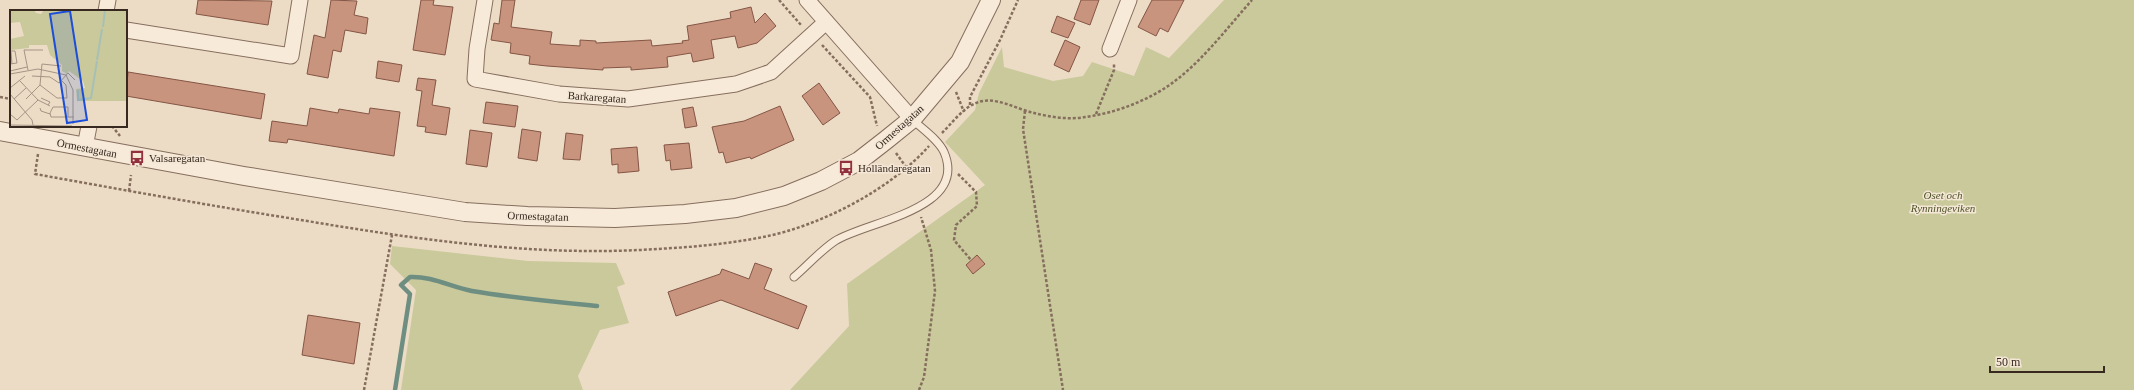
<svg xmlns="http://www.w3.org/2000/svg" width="2134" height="390" font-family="Georgia,serif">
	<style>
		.green { fill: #c9c99b }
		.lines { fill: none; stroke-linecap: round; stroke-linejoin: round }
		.stream { stroke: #6e8e82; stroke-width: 4.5 }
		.building { fill: #c8947e; stroke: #845544 }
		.service-casing { stroke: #866e5d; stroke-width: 9 }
		.minor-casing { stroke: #866e5d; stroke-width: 17 }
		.tertiary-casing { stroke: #866e5d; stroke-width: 20 }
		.path { stroke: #866e5d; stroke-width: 2.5; stroke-dasharray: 3 2; stroke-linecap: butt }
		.service { stroke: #f7ead9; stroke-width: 7 }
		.minor { stroke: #f7ead9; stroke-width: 15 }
		.tertiary { stroke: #f7ead9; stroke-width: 18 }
		.labels { text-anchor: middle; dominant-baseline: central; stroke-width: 3; stroke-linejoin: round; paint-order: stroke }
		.street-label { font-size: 11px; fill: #372820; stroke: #f4e7d5 }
		.poi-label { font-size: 11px; fill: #372820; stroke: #f4e7d5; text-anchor: start }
		.park-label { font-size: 11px; font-style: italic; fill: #4d5228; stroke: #f4e7d5 }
		.inset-river { fill: none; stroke: #a7c0b5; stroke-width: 2 }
		.inset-road { fill: none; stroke: #a49484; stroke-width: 1 }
		.view { fill: #1d4ed8; fill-opacity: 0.15; stroke: #1d4ed8; stroke-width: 2 }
		.inset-edge { fill: none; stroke: #372820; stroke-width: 2 }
	</style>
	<rect width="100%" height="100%" fill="#ecdcc6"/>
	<!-- green -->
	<g class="green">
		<path d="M1224,0H2134V390H790L849,326L847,284L985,185L945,142L975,110L979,93L1002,47L1004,67L1053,81L1083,76L1092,62L1134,76L1146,47L1169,58Z"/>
		<path d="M392,246L528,261L616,263L625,284L617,287L629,323L600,330L578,376L583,390H401L416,290L390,264Z"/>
	</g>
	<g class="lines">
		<!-- stream -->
		<path class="stream" d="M395,390L410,294L401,285L410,277C432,276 451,287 472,291C513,298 556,302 597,306"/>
	</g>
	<!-- building -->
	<g class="building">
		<path d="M198,0L272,1L268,25L196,14Z"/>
		<path d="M331,0L357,1L354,15L368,18L366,34L345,30L341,52L333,50L328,78L307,74L314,35L325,38Z"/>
		<path d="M421,0H434L433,5L453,7L445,55L413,50Z"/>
		<path d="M502,0H515L511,27L552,32L550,44L580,46V40L596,41V43L651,40L652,46L683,43L682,41L689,40L687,26L731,18L730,12L751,7L755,23L765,13L776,26L757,43L738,48L735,36L711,40L714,58L693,62L691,53L667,57L668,67L631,70V67L603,68V70L547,66L529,64L530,56L510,53L511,43L491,40L494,23L499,24Z"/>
		<path d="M1081,0H1099L1090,25L1074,19Z"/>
		<path d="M1152,0H1184L1168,32L1160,28L1156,36L1138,27Z"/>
		<path d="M1057,16L1075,23L1068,38L1051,32Z"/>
		<path d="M1065,40L1080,47L1069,72L1054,65Z"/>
		<path d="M378,61L402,65L399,82L376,78Z"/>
		<path d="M128,72L265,94L261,119L126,96Z"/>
		<path d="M418,78L436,80L432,105L450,108L446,135L425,132L426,127L417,126L422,91L416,90Z"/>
		<path d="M819,83L840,113L823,125L802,96Z"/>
		<path d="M486,102L518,106L515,127L483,123Z"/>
		<path d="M780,106L794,140L751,159L750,157L726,163L723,152L719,153L712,127L744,121Z"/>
		<path d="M693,107L697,126L685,128L682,109Z"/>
		<path d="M310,108L338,113L339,109L369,114L370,108L400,112L394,156L288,139L287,143L269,141L272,121L307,126Z"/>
		<path d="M522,129L541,132L537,161L518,158Z"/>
		<path d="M470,130L492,133L487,167L466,164Z"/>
		<path d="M566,133L583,135L580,160L563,159Z"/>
		<path d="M689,143L692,168L671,170L670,160L666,161L664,145Z"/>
		<path d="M637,147L639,171L618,173V164L612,165L611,149Z"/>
		<path d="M977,255L985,264L973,274L966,265Z"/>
		<path d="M755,263L772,269L764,289L807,306L798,329L721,300L676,316L668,292L720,274L722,269L749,279Z"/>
		<path d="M308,315L360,323L354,364L302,355Z"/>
	</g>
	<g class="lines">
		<defs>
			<path id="service" d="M794,277C807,266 820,251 835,241C867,221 969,210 944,152C938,139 922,129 912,119"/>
			<g id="minor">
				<path d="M485,0L477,49L475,79L559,94L628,99L736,84L771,72L826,22"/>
				<path d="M807,0L912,119"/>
				<path d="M106,11L108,0"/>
				<path d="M126,30L291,56L300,0"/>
				<path d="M1110,49L1129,0"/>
				<path d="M85,147L89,126"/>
			</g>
			<path id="tertiary" d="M0,131L244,176L465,212L527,216L615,218L685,214L736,208L784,196L821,181L859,161L886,140L912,119L960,62L991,0"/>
		</defs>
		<!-- service casing -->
		<use href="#service" class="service-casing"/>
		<!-- minor casing -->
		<use href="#minor" class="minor-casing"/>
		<!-- tertiary casing -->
		<use href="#tertiary" class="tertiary-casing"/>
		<!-- path -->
		<g class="path">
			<path d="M779,0L801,25"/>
			<path d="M822,45L870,97L877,126"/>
			<path d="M956,92L964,112"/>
			<path d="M0,97L11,99"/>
			<path d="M970,105V97L1000,40L1018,0"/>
			<path d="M1025,111L1023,129L1063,390"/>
			<path d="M1096,114L1114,70V63"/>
			<path d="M112,126L120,136"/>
			<path d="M942,133C952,123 963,108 976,103C994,95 1016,109 1034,113C1050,117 1069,120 1085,117C1116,113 1150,100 1175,81C1204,59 1228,27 1252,0"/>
			<path d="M896,153L906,167"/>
			<path d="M38,154L35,174C124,190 212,206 301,220C420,240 537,257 657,249C693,247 728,244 763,237C820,226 890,190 929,146"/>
			<path d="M958,174L976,192L977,206L956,225L954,240L971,260"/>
			<path d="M129,191L131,175"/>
			<path d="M364,390L392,235"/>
			<path d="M919,390L924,377L935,291L931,250L921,217"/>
		</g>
		<!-- service -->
		<use href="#service" class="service"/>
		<!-- minor -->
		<use href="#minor" class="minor"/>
		<!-- tertiary -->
		<use href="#tertiary" class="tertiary"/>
	</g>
	<!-- icons -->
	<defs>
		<symbol id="bus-bare" viewBox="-9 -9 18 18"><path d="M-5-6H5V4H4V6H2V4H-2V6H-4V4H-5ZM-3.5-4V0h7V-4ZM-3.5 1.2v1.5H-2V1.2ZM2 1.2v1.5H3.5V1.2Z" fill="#92303e" stroke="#f4e7d5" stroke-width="2.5" paint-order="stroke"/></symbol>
	</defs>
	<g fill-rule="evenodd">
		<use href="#bus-bare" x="126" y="147" width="22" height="22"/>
		<use href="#bus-bare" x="835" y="157" width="22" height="22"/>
	</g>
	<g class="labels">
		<!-- street labels -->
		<g class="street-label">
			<text transform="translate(597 97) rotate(4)">Barkaregatan</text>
			<text transform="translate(899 127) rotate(-42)">Ormestagatan</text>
			<text transform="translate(87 148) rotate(11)">Ormestagatan</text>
			<text transform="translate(538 216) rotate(2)">Ormestagatan</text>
		</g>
		<!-- poi labels -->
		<g class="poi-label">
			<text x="149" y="158">Valsaregatan</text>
			<text x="858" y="168">Holländaregatan</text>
		</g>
		<!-- park labels -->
		<g class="park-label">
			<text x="1943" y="195">Oset och<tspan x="1943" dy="13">Rynningeviken</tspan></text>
		</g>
	</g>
	<!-- overview -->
	<g transform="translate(10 10)">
		<rect width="117" height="117" fill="#ecdcc6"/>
		<path d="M0,0H24L26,3L31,4L34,0H117V91H67L66,79L75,78L73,71L59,61L57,64L52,61V55L40,45L37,35H19V38L0,40V29L14,26L10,12L0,13Z" fill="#c9c99b"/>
		<path class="inset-river" d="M93,17L95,0M87,50L92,19M68,80V90L81,88L87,51"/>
		<path class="inset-road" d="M0,41H5L7,53L0,54M1,42L2,54M18,60L14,40H33M0,61L17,57M0,64L28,59L56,65L63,80V114M22,66L40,67L49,73L58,63L65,70M10,71L28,90L40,96M30,75L47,88H57L56,75L52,71M0,78L15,66M0,84L22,110L23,115M31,88L40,92L38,95M4,89L16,78M16,89L30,75L32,54L51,56M30,98L31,101L40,104M0,104L7,110L28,90M58,107H41L40,103L43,97H58V107H64M0,115L62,116M65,117H117"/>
		<path class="view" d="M60,1L77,110L57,113L40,4Z"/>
		<rect width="117" height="117" class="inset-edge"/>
	</g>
	<!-- scale -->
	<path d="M1990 366v6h114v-6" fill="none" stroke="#372820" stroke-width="2"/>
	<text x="1996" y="366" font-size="12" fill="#372820" stroke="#f4e7d5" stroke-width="3" paint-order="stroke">50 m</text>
</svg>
